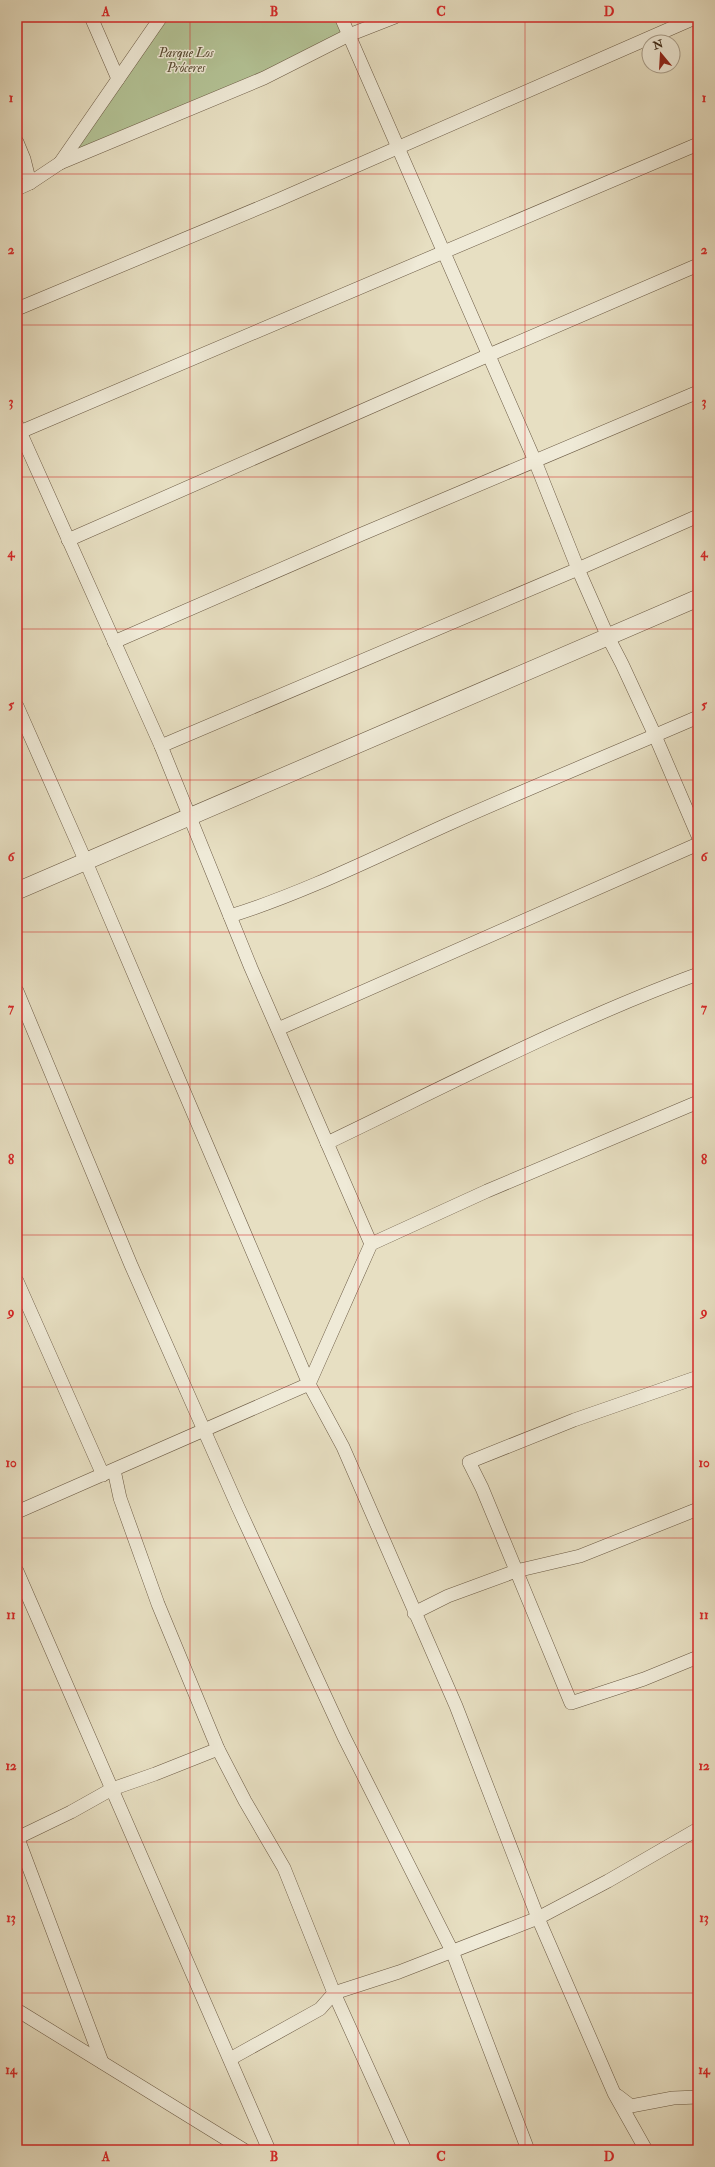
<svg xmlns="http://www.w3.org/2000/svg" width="715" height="2167" font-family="'IM FELL Double Pica',serif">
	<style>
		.green { fill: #b3c295; stroke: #7a7757 }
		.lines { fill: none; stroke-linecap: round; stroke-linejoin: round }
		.minor-casing { stroke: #6a5943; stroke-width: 14 }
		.tertiary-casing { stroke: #6a5943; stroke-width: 18 }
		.minor { stroke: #efead7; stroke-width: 13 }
		.tertiary { stroke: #efead7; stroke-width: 17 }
		.grid { fill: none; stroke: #d62828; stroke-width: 1; stroke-opacity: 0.55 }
		.labels { text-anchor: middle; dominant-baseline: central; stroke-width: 3; stroke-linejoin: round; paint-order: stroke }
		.park-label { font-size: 13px; font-style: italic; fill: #574a32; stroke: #efead7 }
		.neatline { fill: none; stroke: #d62828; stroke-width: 1.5 }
		.grid-label { font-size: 13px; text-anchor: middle; font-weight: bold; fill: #d62828 }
	</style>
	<rect width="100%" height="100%" fill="#e7dfc2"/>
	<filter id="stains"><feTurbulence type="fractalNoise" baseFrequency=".005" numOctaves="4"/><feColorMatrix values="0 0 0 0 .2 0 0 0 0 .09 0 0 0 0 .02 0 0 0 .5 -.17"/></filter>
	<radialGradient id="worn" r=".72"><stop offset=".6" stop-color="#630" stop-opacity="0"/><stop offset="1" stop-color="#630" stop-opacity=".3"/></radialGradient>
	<!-- green -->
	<path class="green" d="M163,17H341L349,35L60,163Z"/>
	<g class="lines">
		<defs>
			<g id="minor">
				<path d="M91,17L118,79"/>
				<path d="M341,17L535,461L578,569L608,637L622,664L653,731L698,836"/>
				<path d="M17,142L24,159L30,183"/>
				<path d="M60,163L161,17"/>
				<path d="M17,189L30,183L60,163L264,78L349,35L395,17"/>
				<path d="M17,309L278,200L697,17"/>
				<path d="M17,425L161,746L251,968L371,1244L309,1384L17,1512"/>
				<path d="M20,432L698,144"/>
				<path d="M68,540L489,355L698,265"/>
				<path d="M114,642L362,534L698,392"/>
				<path d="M17,706L86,862L309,1384L343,1447L456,1706L538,1918L614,2093L646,2150"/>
				<path d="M161,746L578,569L698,516"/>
				<path d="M230,916C307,892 379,855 453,822C534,786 617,752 698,717"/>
				<path d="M17,991L131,1265L238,1507L344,1737L452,1951L528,2150"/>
				<path d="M278,1029L698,844"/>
				<path d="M327,1143C448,1085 572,1020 698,974"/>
				<path d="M371,1244L487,1191L698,1102"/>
				<path d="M17,1281L103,1475"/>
				<path d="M698,1377L574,1420L469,1462L482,1488L571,1703L644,1679L698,1657"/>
				<path d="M114,1470L120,1498L158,1604L218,1749L245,1801L284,1868L334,1993L405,2150"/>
				<path d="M17,1571L269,2150"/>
				<path d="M414,1613L448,1596L516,1571L580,1556L698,1509"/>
				<path d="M17,1836L102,2062"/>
				<path d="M17,1838L71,1812L112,1789L155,1774L218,1749"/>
				<path d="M17,2010L244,2150"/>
				<path d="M230,2059L320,2009L334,1993L399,1972L538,1918L608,1881L698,1829"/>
				<path d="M618,2096L631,2106L673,2098L698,2097"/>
			</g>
			<path id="tertiary" d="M17,891L698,598"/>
		</defs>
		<!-- minor casing -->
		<use href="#minor" class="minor-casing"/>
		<!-- tertiary casing -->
		<use href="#tertiary" class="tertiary-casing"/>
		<!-- minor -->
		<use href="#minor" class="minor"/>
		<!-- tertiary -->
		<use href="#tertiary" class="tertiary"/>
	</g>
	<!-- grid -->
	<path class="grid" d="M190,17V2150M358,17V2150M525,17V2150M17,174H698M17,325H698M17,477H698M17,629H698M17,780H698M17,932H698M17,1084H698M17,1235H698M17,1387H698M17,1538H698M17,1690H698M17,1842H698M17,1993H698"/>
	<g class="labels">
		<!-- park labels -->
		<g class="park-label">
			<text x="186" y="53">Parque Los<tspan x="186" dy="15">Próceres</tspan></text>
		</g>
	</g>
	<!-- margin -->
	<rect width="715" height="2167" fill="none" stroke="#e7dfc2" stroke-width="44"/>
	<!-- north arrow -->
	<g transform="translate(661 54) rotate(342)"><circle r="19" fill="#efead7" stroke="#a99e8b"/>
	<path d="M0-3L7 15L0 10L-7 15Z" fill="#8f2418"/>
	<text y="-6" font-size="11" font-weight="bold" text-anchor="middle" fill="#402c19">N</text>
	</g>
	<rect x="22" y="22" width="671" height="2123" class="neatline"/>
	<g class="grid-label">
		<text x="106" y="16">A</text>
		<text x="274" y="16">B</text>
		<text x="441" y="16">C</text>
		<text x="609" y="16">D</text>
		<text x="11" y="102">1</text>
		<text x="704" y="102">1</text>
		<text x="11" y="254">2</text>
		<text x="704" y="254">2</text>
		<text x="11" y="406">3</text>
		<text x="704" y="406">3</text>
		<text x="11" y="557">4</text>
		<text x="704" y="557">4</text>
		<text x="11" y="709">5</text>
		<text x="704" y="709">5</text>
		<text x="11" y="861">6</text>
		<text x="704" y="861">6</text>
		<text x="11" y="1012">7</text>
		<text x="704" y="1012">7</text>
		<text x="11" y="1164">8</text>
		<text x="704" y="1164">8</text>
		<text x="11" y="1316">9</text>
		<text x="704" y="1316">9</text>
		<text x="11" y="1467">10</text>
		<text x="704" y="1467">10</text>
		<text x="11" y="1619">11</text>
		<text x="704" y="1619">11</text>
		<text x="11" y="1770">12</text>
		<text x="704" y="1770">12</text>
		<text x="11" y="1922">13</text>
		<text x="704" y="1922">13</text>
		<text x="11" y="2074">14</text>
		<text x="704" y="2074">14</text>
		<text x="106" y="2161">A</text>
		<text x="274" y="2161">B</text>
		<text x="441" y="2161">C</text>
		<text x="609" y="2161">D</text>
	</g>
	<rect width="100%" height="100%" filter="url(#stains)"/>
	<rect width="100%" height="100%" fill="url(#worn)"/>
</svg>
